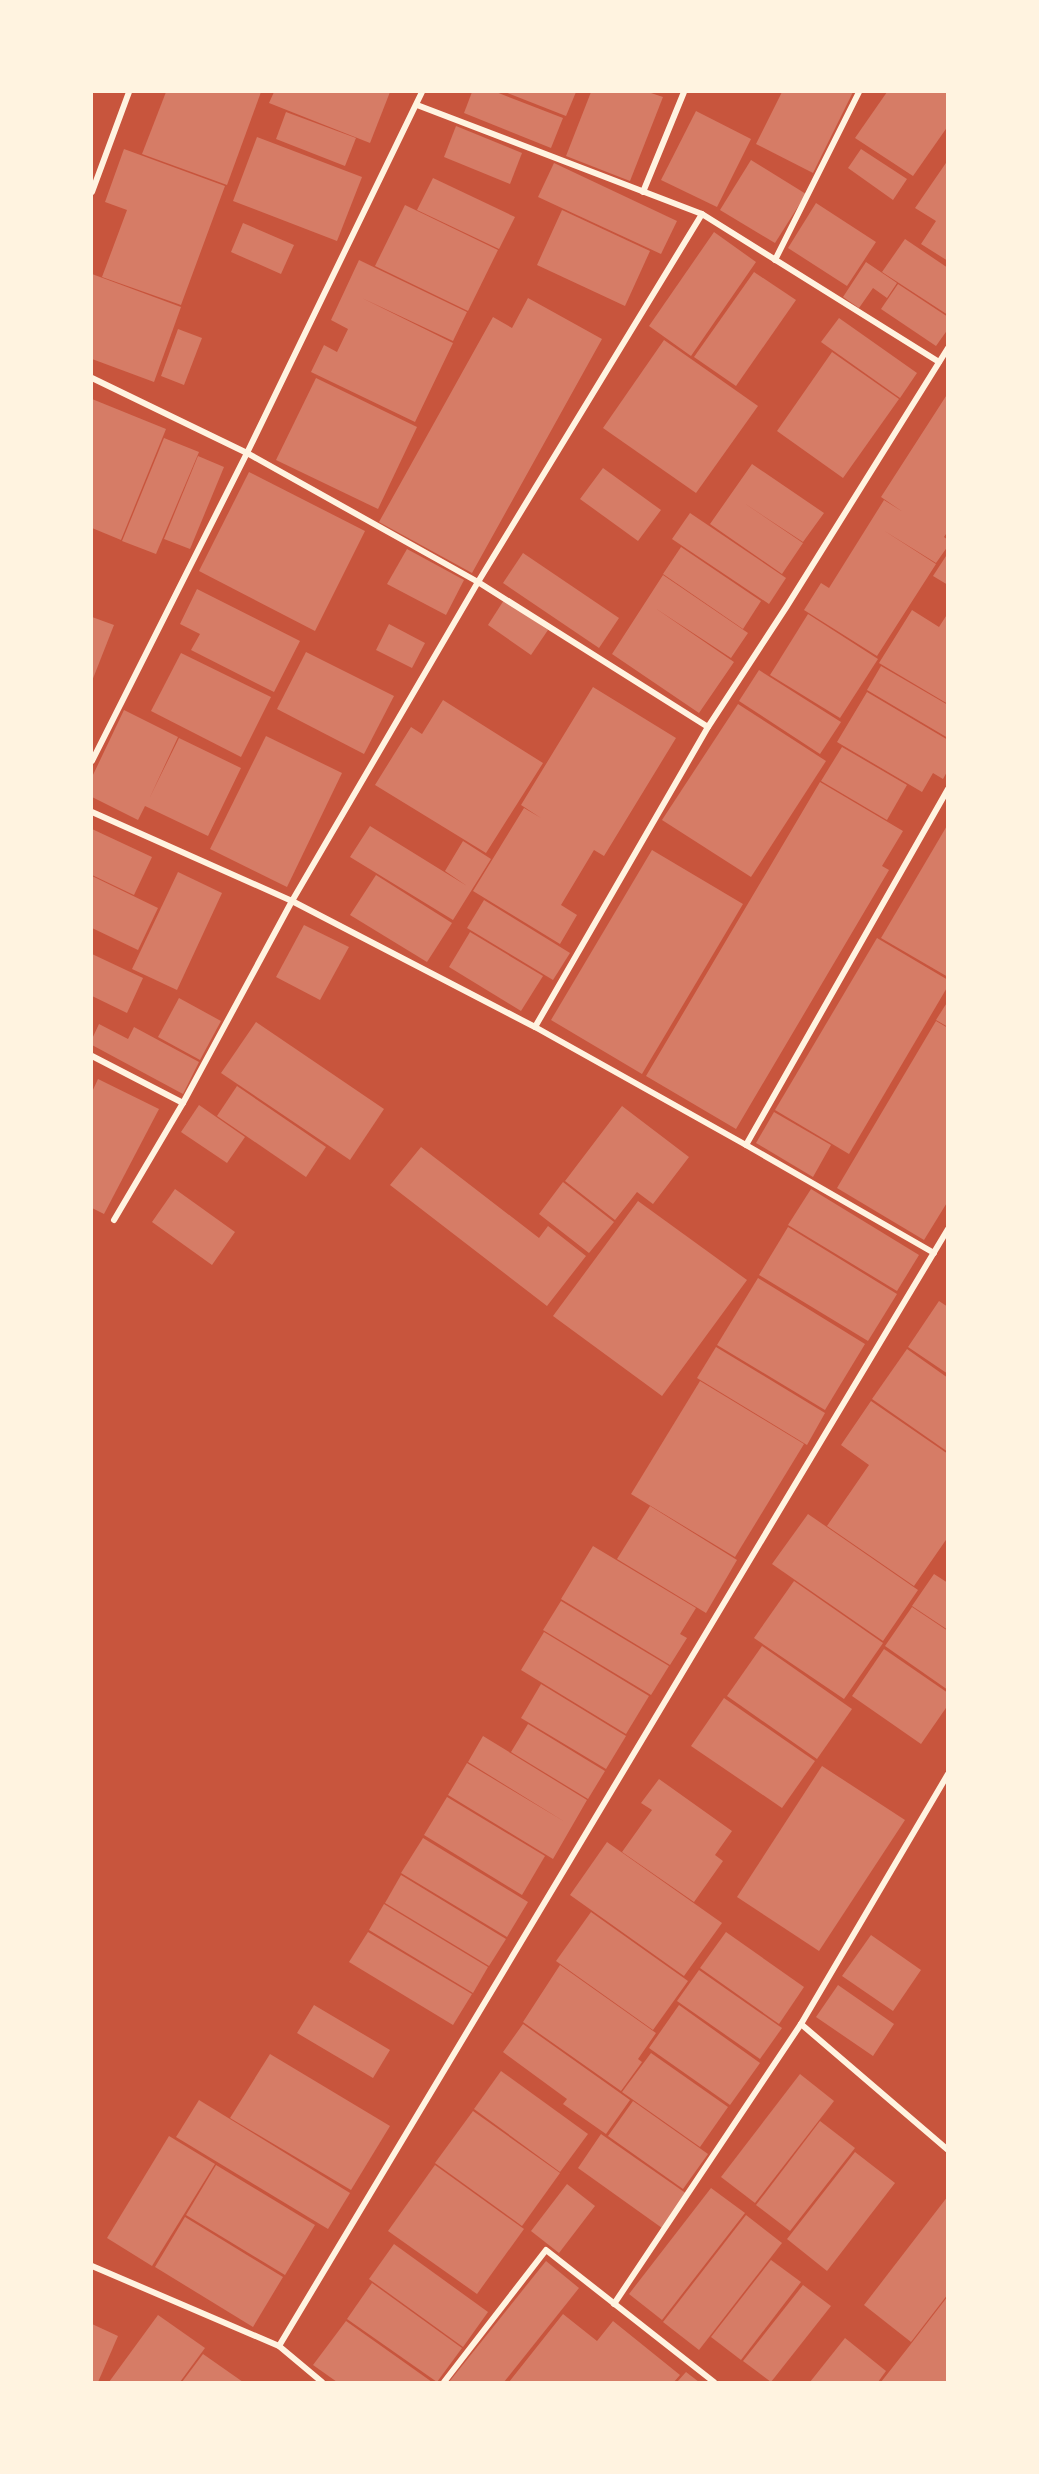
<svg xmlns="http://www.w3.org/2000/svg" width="1039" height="2474" font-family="'IBM Plex Sans',sans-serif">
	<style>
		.building { fill: #d67c66 }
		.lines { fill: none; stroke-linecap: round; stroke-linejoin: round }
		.minor { stroke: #fff3e0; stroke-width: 6 }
	</style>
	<rect width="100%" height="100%" fill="#c8553d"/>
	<!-- building -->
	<g class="building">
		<path d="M166,92H261L227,185L142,154Z"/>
		<path d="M274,92H390L370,143L269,103Z"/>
		<path d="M472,92H496L563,118L551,148L464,113Z"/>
		<path d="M505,92H576L566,116Z"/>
		<path d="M591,92H648L663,97L630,181L566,156Z"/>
		<path d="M782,92H853L813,173L756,144Z"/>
		<path d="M887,92H944L948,94V126L913,176L855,138Z"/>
		<path d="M696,111L751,139L717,207L661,180Z"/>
		<path d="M286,112L356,138L345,166L276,139Z"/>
		<path d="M456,126L522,153L510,184L444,157Z"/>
		<path d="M257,137L362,177L337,241L233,201Z"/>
		<path d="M124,149L225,186L181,305L102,277L127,210L105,202Z"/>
		<path d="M861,149L907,179L893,200L848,168Z"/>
		<path d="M751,160L806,194L775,243L720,210Z"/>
		<path d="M948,160V261L921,244L936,221L915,208Z"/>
		<path d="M554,163L677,221L661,254L538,197Z"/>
		<path d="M433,178L515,217L499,249L417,210Z"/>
		<path d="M816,203L876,242L847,286L788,248Z"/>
		<path d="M405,205L498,250L468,311L375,266Z"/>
		<path d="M562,210L650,251L625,306L537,265Z"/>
		<path d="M243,223L294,245L281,274L231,252Z"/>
		<path d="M714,232L756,262L691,356L649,326Z"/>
		<path d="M905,239L948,268V315L882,272Z"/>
		<path d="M359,260L467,312L453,341L362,298L453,343L415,422L311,372L324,345L337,352L348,329L331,320Z"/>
		<path d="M866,262L897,283L887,298L873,288L859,308L843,297Z"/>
		<path d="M754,272L796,300L736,386L694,357Z"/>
		<path d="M92,274L181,307L154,382L92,359Z"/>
		<path d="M898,284L948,317V329L936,346L881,309Z"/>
		<path d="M528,298L602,339L472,573L379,522L493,317L512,328Z"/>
		<path d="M839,318L917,373L900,398L821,342Z"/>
		<path d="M178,329L202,338L184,385L161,376Z"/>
		<path d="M664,340L758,406L696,493L603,428Z"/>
		<path d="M832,352L899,399L843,478L777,431Z"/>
		<path d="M316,378L417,427L378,509L276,460Z"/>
		<path d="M948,393V531L944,537L948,540V546L936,563L883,530L936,564L877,656L804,610L821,583L829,588L884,500L903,512L881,497Z"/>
		<path d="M92,399L166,429L121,540L92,528Z"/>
		<path d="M164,438L199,452L156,554L122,541Z"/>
		<path d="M198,456L224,467L190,549L164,539Z"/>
		<path d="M752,464L824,513L803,542L744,503L803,543L782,574L710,524Z"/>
		<path d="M603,468L661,510L638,541L580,499Z"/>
		<path d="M249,472L365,531L315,631L199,571Z"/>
		<path d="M690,513L786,578L769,604L672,539Z"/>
		<path d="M681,547L761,601L743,629L663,574Z"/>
		<path d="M407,549L464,580L446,615L387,584Z"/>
		<path d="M523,553L619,618L599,648L503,583Z"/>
		<path d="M948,553V585L933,576Z"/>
		<path d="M663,575L748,633L731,658L655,608L734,662L699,713L612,654Z"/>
		<path d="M197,589L300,641L274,692L191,650L200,634L180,624Z"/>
		<path d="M504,600L548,630L531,655L488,625Z"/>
		<path d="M912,610L939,627L948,613V704L879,663Z"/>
		<path d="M808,614L878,659L840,718L770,675Z"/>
		<path d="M92,617L114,625L92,681Z"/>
		<path d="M389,624L425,643L412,668L376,650Z"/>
		<path d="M306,652L394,696L364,754L277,709Z"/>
		<path d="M181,653L271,697L241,757L151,711Z"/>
		<path d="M881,666L948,705V738L867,690Z"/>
		<path d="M759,670L841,722L820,754L739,701Z"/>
		<path d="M593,687L676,738L604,856L594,850L561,905L577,915L560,944L473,891L524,808L541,818L521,805Z"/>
		<path d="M867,692L948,740V770L943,779L933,773L922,792L837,742Z"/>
		<path d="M443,700L543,763L486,853L375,785L411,727L422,734Z"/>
		<path d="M738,704L826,761L751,877L662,820Z"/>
		<path d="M124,710L178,737L150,797L179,738L241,768L208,836L145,806L138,820L92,797V777Z"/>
		<path d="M266,736L342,773L287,887L210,849Z"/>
		<path d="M842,747L907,785L887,820L821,781Z"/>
		<path d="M820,782L903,831L882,866L889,870L736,1129L646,1076Z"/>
		<path d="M948,824V977L881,938Z"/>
		<path d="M370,826L467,886L445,871L463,841L491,859L453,920L350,857Z"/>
		<path d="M92,829L152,857L134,895L92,875Z"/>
		<path d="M652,850L743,904L642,1074L551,1020Z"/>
		<path d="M178,872L222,893L177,990L132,969Z"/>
		<path d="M376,875L452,923L427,962L350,915Z"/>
		<path d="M92,876L158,908L138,950L92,928Z"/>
		<path d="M484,900L570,953L553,980L467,928Z"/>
		<path d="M304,925L349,947L320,1000L276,977Z"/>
		<path d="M470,932L543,976L521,1011L449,967Z"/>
		<path d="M877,938L948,980V986L849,1154L775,1110Z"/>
		<path d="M92,954L143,978L127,1013L92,996Z"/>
		<path d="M179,998L221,1021L200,1060L158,1037Z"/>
		<path d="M948,1001V1027L936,1020Z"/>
		<path d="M936,1021L948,1028V1201L924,1240L837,1188Z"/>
		<path d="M256,1022L384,1109L350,1160L221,1073Z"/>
		<path d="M99,1024L128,1039L134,1027L199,1062L183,1094L92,1045V1039Z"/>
		<path d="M98,1079L159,1109L104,1214L92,1208V1092Z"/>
		<path d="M237,1086L326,1147L306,1177L217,1116Z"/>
		<path d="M199,1105L245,1137L227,1163L181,1132Z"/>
		<path d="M622,1106L689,1157L653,1204L637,1192L615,1220L565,1181Z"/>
		<path d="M774,1112L831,1145L813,1177L756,1143Z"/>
		<path d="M421,1147L539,1238L548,1226L586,1256L547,1306L390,1185Z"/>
		<path d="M563,1182L614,1222L589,1253L539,1214Z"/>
		<path d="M175,1189L235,1232L212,1265L152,1222Z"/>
		<path d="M811,1189L919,1255L897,1291L788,1225Z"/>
		<path d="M638,1201L747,1280L662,1396L553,1316Z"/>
		<path d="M788,1227L897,1294L868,1341L759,1275Z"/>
		<path d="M758,1278L865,1344L825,1410L717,1345Z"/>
		<path d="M939,1301L948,1307V1374L908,1347Z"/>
		<path d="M716,1347L825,1413L807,1445L697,1378Z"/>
		<path d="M907,1349L948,1378V1452L872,1399Z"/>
		<path d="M700,1381L804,1444L735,1557L631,1494Z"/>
		<path d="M871,1401L948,1454V1537L914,1586L827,1526L869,1465L841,1445Z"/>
		<path d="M650,1506L737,1560L706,1613L617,1559Z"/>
		<path d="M808,1514L918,1590L883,1641L772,1564Z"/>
		<path d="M593,1546L696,1608L680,1634L687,1638L670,1665L561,1599Z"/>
		<path d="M934,1574L948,1583V1630L912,1606Z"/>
		<path d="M794,1581L883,1643L844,1699L754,1638Z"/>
		<path d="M561,1601L669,1666L651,1695L543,1630Z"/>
		<path d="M912,1607L948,1631V1690L885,1646Z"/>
		<path d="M544,1632L649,1696L626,1734L521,1670Z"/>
		<path d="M762,1646L852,1709L817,1759L727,1696Z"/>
		<path d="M884,1649L948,1693V1705L921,1744L852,1696Z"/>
		<path d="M541,1684L626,1736L606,1769L521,1718Z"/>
		<path d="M724,1698L815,1761L782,1808L691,1746Z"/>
		<path d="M528,1724L605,1771L588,1799L511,1752Z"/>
		<path d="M483,1736L587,1800L553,1859L448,1795L467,1763L565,1822L468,1762Z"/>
		<path d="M822,1766L905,1820L819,1951L737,1897Z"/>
		<path d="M659,1779L732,1831L715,1855L723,1861L694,1902L622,1852L652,1810L641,1803Z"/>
		<path d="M447,1797L545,1856L522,1895L424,1835Z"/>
		<path d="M423,1838L528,1902L507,1937L401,1873Z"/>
		<path d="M607,1842L722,1923L684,1976L570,1895Z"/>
		<path d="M401,1875L506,1939L489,1966L385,1903Z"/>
		<path d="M384,1904L488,1967L473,1993L369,1930Z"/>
		<path d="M591,1912L688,1981L653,2030L556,1961Z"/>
		<path d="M368,1932L472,1994L453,2025L349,1962Z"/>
		<path d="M726,1932L804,1987L779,2024L700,1968Z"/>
		<path d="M871,1935L921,1970L893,2011L842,1976Z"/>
		<path d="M560,1965L656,2033L638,2059L642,2062L621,2091L523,2022Z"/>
		<path d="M699,1970L782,2028L760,2059L677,2001Z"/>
		<path d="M838,1985L894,2024L873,2056L816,2017Z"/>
		<path d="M314,2005L390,2050L373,2078L297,2033Z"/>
		<path d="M679,2005L760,2063L730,2105L649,2048Z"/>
		<path d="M523,2024L630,2100L606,2134L563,2104L567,2099L503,2052Z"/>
		<path d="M651,2053L728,2107L700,2147L622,2092Z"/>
		<path d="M270,2054L390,2126L351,2190L230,2118Z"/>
		<path d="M501,2071L588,2134L560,2172L474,2109Z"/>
		<path d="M800,2074L834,2101L755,2203L721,2177Z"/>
		<path d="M199,2100L350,2193L328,2229L176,2137Z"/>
		<path d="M633,2101L708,2154L683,2189L608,2136Z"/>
		<path d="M473,2111L560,2173L522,2226L435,2163Z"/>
		<path d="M820,2121L855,2148L790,2231L756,2205Z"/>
		<path d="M601,2134L687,2194L662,2228L578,2168Z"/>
		<path d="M169,2136L215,2164L152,2266L107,2238Z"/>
		<path d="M855,2152L895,2183L827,2271L787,2239Z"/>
		<path d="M216,2165L315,2225L285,2275L186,2215Z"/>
		<path d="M435,2165L524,2229L477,2294L388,2231Z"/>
		<path d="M567,2184L595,2206L559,2253L531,2231Z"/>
		<path d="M711,2188L745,2213L662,2320L629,2294Z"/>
		<path d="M948,2196V2294L911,2342L864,2305Z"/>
		<path d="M746,2215L782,2243L699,2350L663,2322Z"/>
		<path d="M185,2217L283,2277L253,2327L155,2267Z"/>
		<path d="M394,2244L488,2312L463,2347L369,2279Z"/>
		<path d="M771,2260L801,2282L741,2360L711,2337Z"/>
		<path d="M546,2261L579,2288L504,2382H449Z"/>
		<path d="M372,2283L462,2348L437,2382L347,2319Z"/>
		<path d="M803,2285L831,2306L771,2382L743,2361Z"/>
		<path d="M948,2296V2382H881L907,2349Z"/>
		<path d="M563,2314L597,2341L613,2321L680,2375L674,2382H509Z"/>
		<path d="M158,2315L205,2348L180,2382H109Z"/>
		<path d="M346,2321L432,2382H337L313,2365Z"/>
		<path d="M92,2324L118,2336L98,2382H92Z"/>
		<path d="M845,2338L886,2371L878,2382H810Z"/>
		<path d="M203,2354L243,2382H182Z"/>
		<path d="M686,2372L699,2382H677Z"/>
	</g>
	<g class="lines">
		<!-- minor -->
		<g class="minor">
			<path d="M417,105L702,214L939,362"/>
			<path d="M92,192L129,92"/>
			<path d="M643,192L684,92"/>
			<path d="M775,260L859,92"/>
			<path d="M92,378L247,453L478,582L708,727"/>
			<path d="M92,761L247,453L422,92"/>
			<path d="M92,812L292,901L535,1027L746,1145L948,789"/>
			<path d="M535,1027L708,727L787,606L948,348"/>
			<path d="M92,1056L183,1103"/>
			<path d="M746,1145L934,1253"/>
			<path d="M114,1220L183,1103L292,901L478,582L702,214"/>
			<path d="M801,2024L948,2150"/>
			<path d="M92,2266L279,2346L322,2382"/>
			<path d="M614,2304L801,2024L948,1774"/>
			<path d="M279,2346L948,1229"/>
			<path d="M444,2382L546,2250L714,2382"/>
		</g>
	</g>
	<!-- border -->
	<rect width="1039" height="2474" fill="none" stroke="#fff3e0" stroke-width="186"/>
</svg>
